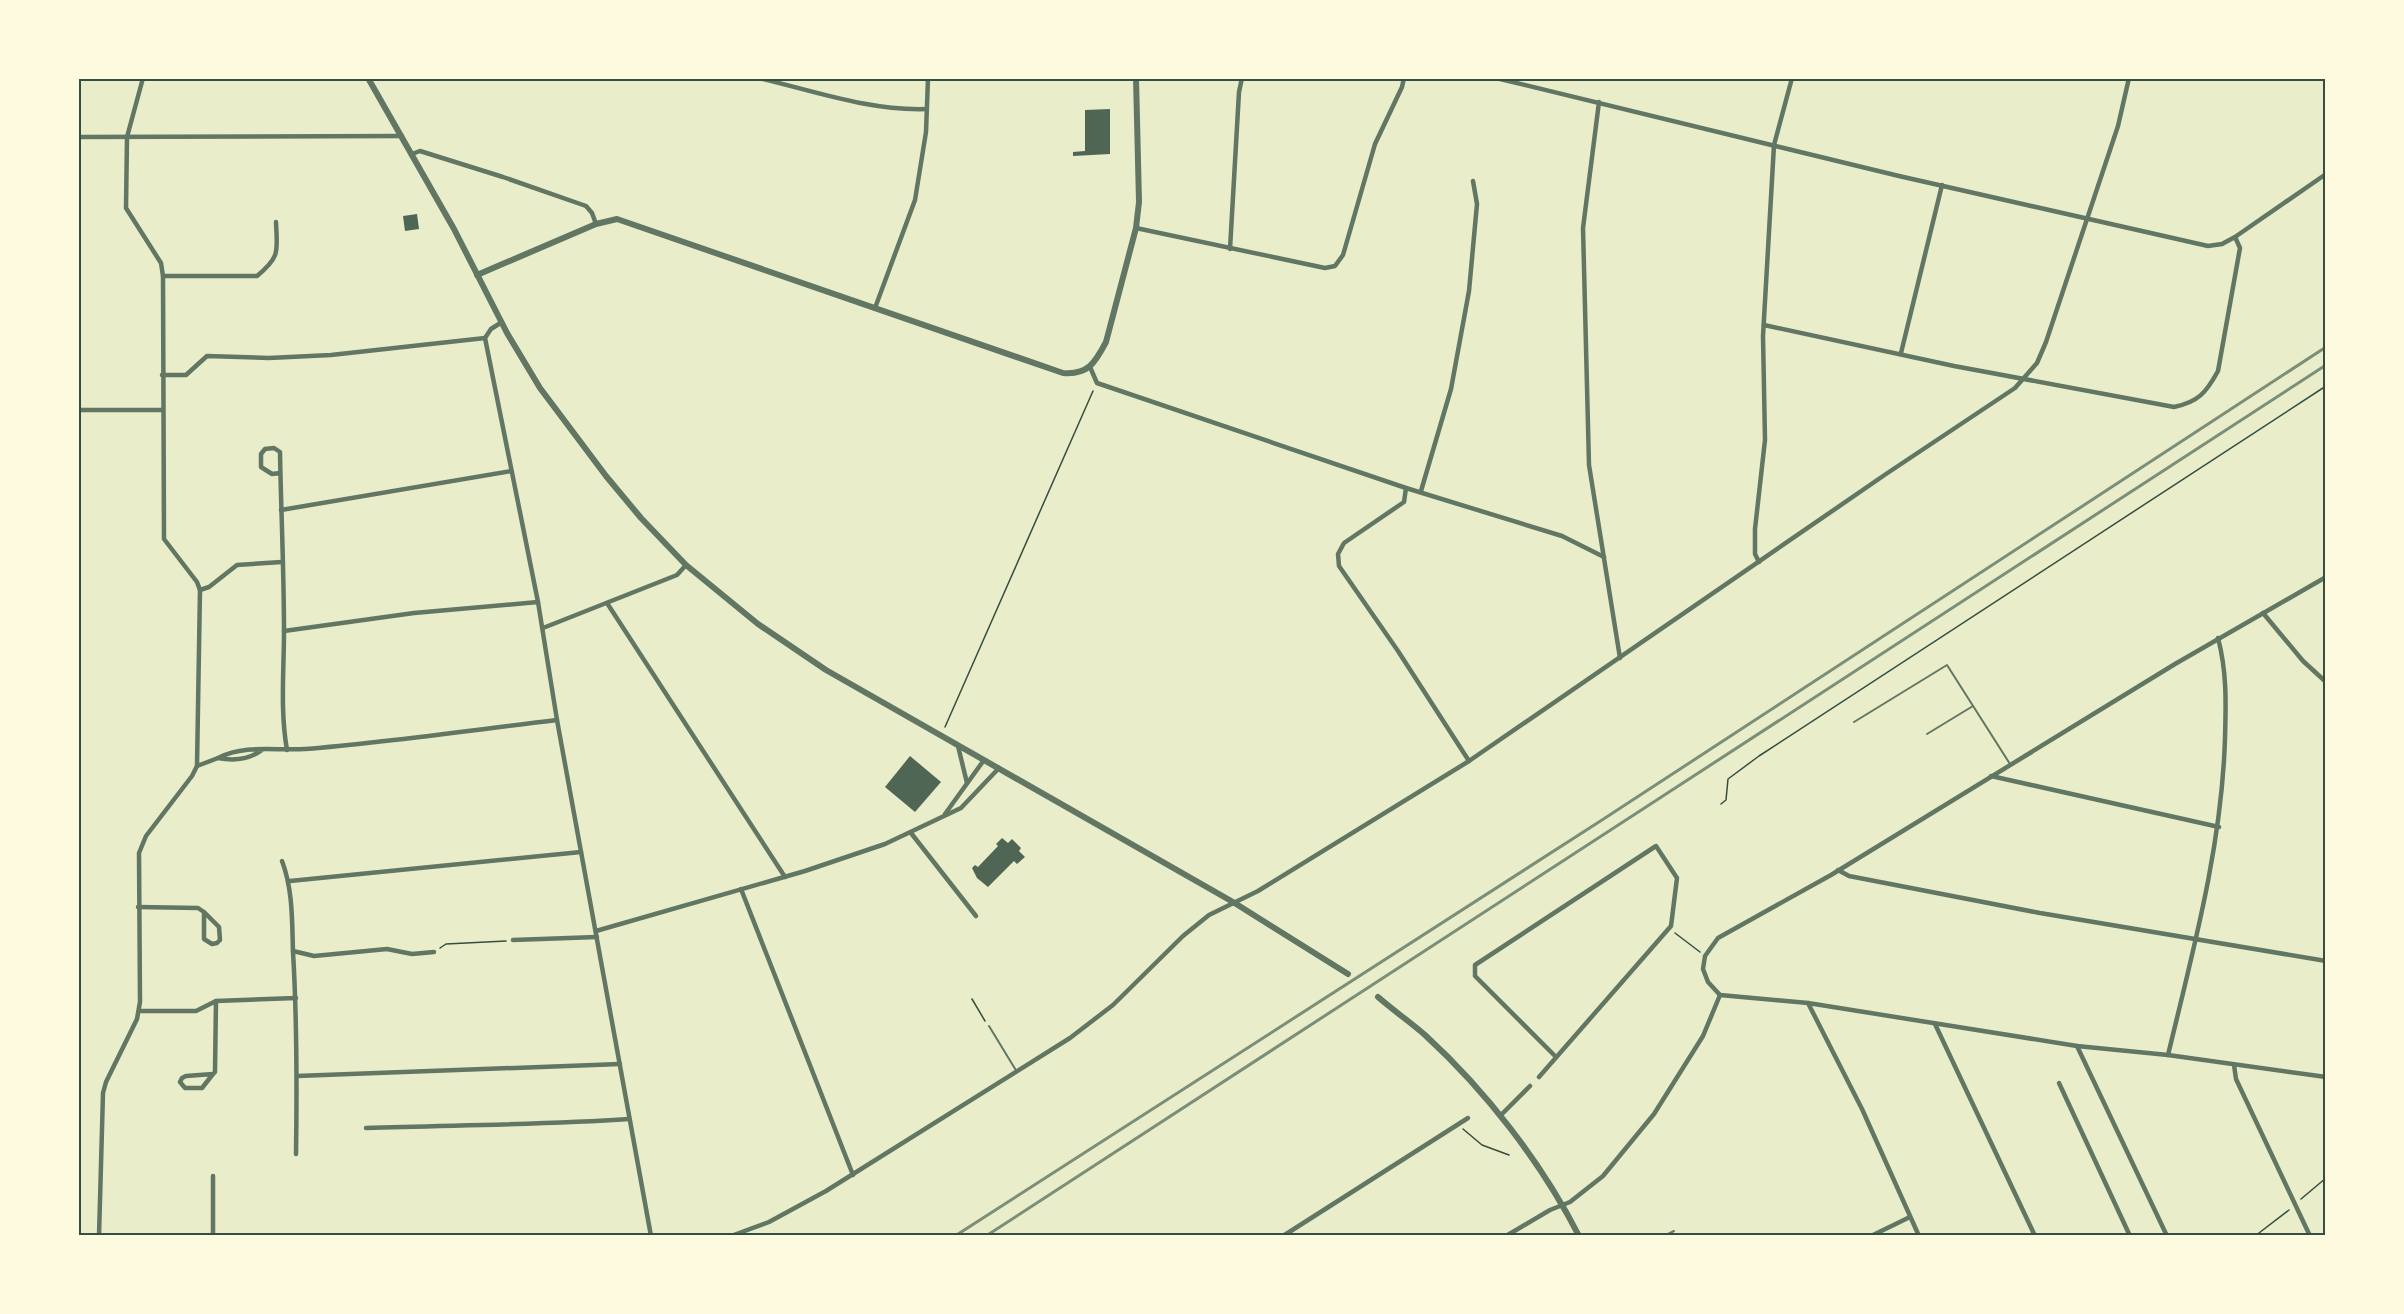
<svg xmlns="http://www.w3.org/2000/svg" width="2404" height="1314" font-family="'Archivo Narrow',sans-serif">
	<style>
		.building { fill: #4f6655 }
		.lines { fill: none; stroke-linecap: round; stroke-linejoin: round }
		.path { stroke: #344e41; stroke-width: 1.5 }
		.service { stroke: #617663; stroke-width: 2 }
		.minor { stroke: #617663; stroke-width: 4.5 }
		.tertiary { stroke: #617663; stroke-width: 6 }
		.rail { stroke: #7c8e77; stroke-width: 3 }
		.neatline { fill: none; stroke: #344e41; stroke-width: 2 }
	</style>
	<rect width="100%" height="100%" fill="#e9edc9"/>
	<!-- building -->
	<g class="building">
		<path d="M1110,109V154L1073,156V152L1085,151V110Z"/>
		<path d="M417,214L419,229L405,231L403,216Z"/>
		<path d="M910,756L941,782L915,812L885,787Z"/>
		<path d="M1002,838L1008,843L1012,839L1021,848L1019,851L1025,857L1017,864L1014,861L988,887L977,878L972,868L975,865L978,867L998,846L996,844Z"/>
	</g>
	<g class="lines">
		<!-- path -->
		<g class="path">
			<path d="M945,727L1093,391"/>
			<path d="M1721,804L1726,800L1728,779L1759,756L2326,386"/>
			<path d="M1675,933L1700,952"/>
			<path d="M440,948L446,944L506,941"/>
			<path d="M972,999L985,1021"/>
			<path d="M1463,1129L1482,1145L1509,1155"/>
			<path d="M2301,1199L2326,1178"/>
			<path d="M2255,1236L2289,1210"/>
		</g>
		<!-- service -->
		<g class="service">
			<path d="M1854,722L1947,665L2010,764"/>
			<path d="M1927,734L1973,706"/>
			<path d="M989,1026L1017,1072"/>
			<path d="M1664,1236L1674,1231"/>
		</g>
		<!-- minor -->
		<g class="minor">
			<path d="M759,78C814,91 869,111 927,109"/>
			<path d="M1496,78L1899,176L2208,246L2222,244L2235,237L2326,174"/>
			<path d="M1599,102L1583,228L1589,465L1620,658"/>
			<path d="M78,137L402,136"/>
			<path d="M412,154L420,151L503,177L586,206L592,213L596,224"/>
			<path d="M1136,228L1325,268L1335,266L1343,255L1375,144L1402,87L1404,78"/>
			<path d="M1230,249L1239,92L1242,78"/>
			<path d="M163,276H257C281,256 277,251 276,222"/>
			<path d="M875,308L915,200L926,132L928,78"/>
			<path d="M502,322L491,329L485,338L538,602L557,720L651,1236"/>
			<path d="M1764,325L1954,366L2174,407C2198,402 2206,393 2218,371L2240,248L2235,237"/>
			<path d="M1901,353L1942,185"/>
			<path d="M1090,367L1097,383L1406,488L1562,536L1604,557"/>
			<path d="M162,375H186L207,356L269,358L331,355L485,338"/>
			<path d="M78,410H162"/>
			<path d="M280,473L272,474L261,467V454L265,449L274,448L280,452C281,511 284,571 284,631C284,670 280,711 287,750"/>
			<path d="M1406,488L1404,502L1344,543L1338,554L1339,566L1398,651L1469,761"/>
			<path d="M1421,491L1451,389L1469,291L1477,204L1473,181"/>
			<path d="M281,510L511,471"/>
			<path d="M1759,562L1755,554V529L1765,440L1763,336L1774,145L1792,78"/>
			<path d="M200,590L209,587L237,565L282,562"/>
			<path d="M607,603L785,877"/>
			<path d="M2263,613L2303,661L2326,682"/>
			<path d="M543,628L677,575L686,565"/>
			<path d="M284,631L414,613L538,602"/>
			<path d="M958,746L967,783"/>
			<path d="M262,750C250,759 234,761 218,758C245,744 276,751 305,749C389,742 473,730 557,720"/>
			<path d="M197,766L218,758"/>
			<path d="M1991,776L2219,827"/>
			<path d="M945,814L984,760"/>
			<path d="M911,833L976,916"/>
			<path d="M282,861C293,890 292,921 293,952C297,1019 297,1087 296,1154"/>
			<path d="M1838,870L1849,876L2040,913L2326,961"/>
			<path d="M290,881L581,852"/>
			<path d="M741,889L853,1175"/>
			<path d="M138,907L198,908L204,912V939L212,944L217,943L220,940L219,927L204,912"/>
			<path d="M596,931L805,871L885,844L961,808L999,768"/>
			<path d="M513,940L597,937"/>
			<path d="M293,951L314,956L387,949L412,954L434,952"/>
			<path d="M1720,995L1708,982L1703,969L1705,956L1718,938L1831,875L2175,664L2326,577"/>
			<path d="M1720,995L1808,1003L2077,1046L2168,1055L2326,1077"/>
			<path d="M216,1001L296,998"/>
			<path d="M1808,1003L1862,1109L1919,1236"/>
			<path d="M139,1011H196L216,1001L215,1072L213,1074L186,1076L182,1078L180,1082L185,1088H202L213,1074"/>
			<path d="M1935,1024L2035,1236"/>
			<path d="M2077,1046L2167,1236"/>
			<path d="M2168,1055C2193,951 2222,845 2225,738C2226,703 2227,672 2218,638"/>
			<path d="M2234,1065L2236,1079L2310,1236"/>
			<path d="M297,1076L620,1064"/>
			<path d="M1539,1077L1671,926L1677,878L1656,846L1475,965V976L1556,1057"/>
			<path d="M2059,1083L2130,1236"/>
			<path d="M1500,1116L1530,1086"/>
			<path d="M366,1128C454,1125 541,1125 629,1119"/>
			<path d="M213,1176V1236"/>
			<path d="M99,1236L103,1093L106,1082L137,1019L140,1002L139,853L146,836L192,776L197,766L200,590L197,582L164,539L163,276L161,263L126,208L127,137L143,78"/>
			<path d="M731,1236L769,1222L826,1191L1070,1038L1113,1005L1183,936L1209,915L1258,891L1469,761L1886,474L2015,388L2037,363L2046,342L2118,126L2129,78"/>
			<path d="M1283,1236L1468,1118"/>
			<path d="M1506,1236L1550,1210L1570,1202L1603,1176L1654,1114L1703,1036L1720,995"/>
			<path d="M1871,1236L1910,1217"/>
		</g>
		<!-- tertiary -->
		<g class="tertiary">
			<path d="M368,78L454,229L507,333L540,388L606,476L641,518L686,565L758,624L826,670L1233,902L1348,974"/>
			<path d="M477,275L596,224L617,219L1063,373C1088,375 1095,363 1106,342L1136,228L1139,202L1136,78"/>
			<path d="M1378,997C1393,1010 1410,1022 1425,1035C1486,1091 1541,1162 1579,1236"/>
		</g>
		<!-- rail -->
		<g class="rail">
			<path d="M955,1236L1602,820L2326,347"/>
			<path d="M986,1236L2326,365"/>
		</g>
	</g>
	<!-- border -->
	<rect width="2404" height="1314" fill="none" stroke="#fefae0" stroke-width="159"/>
	<rect x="80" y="80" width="2244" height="1154" class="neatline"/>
</svg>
